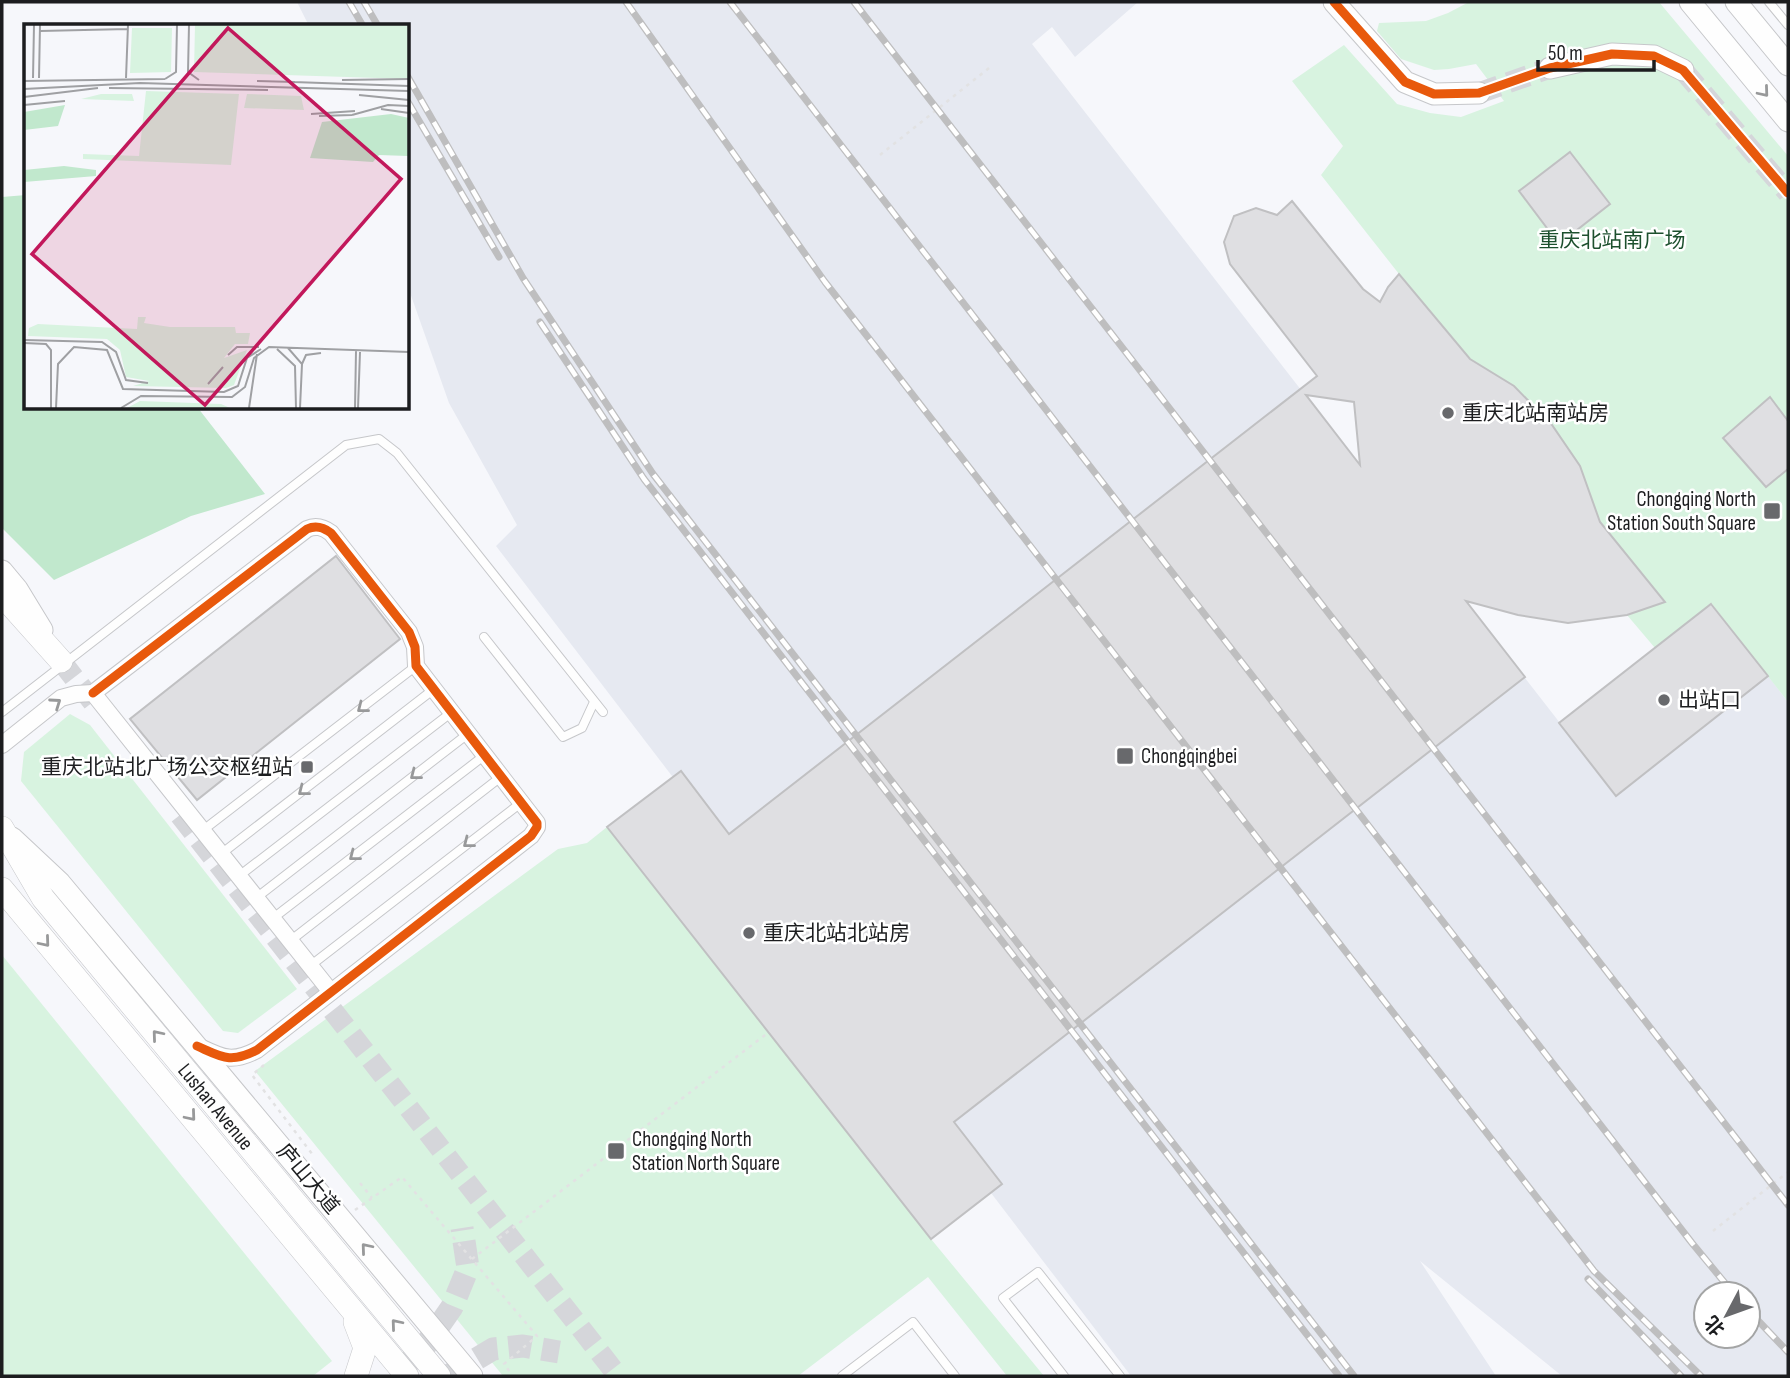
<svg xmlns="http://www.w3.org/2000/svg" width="1790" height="1378" font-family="'Sofia Sans Condensed','Noto Sans SC',sans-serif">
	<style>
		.built { fill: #e6e9f1; fill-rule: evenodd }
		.green { fill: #d8f3e0 }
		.forest { fill: #c1e8cd }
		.building { fill: #dfdfe2; stroke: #c0c0c2; stroke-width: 2; fill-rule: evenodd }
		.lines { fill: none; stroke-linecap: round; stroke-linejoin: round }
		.secondary-tunnel { stroke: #d5d6da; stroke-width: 21; stroke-dasharray: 21 10; stroke-linecap: butt }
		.primary-tunnel { stroke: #d5d6da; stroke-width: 23; stroke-dasharray: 23 11; stroke-linecap: butt }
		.lane-casing { stroke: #c6c7ca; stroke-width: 10 }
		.street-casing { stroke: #c6c7ca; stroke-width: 18 }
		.secondary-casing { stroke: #c6c7ca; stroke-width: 23 }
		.primary-casing { stroke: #c6c7ca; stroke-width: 24 }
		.path { stroke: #e2e2e3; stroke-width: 2.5; stroke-dasharray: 3.5 5; stroke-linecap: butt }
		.lane { stroke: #fefefe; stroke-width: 8 }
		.street { stroke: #fefefe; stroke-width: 16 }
		.secondary { stroke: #fefefe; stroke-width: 21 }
		.primary { stroke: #fefefe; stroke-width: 23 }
		.rail-casing { stroke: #bebebf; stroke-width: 7 }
		.rail { stroke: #fff; stroke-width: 4.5; stroke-dasharray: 13; stroke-linecap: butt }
		.cycleway-casing { stroke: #fff; stroke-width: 13 }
		.cycleway { stroke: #e8590c; stroke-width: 9 }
		.oneway { stroke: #98999a }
		.poi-dot { fill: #68696c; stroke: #fff; stroke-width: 2.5 }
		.labels { text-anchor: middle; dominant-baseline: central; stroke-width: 5; stroke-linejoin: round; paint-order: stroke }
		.park-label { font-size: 21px; fill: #1d502e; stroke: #fff }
		.poi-label { font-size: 21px; fill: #1c1d1f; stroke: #fff; text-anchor: start }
		.street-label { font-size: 21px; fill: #1c1d1f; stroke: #fff }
		.inset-road { fill: none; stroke: #9fa0a3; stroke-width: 2 }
		.view { fill: #c2185b; fill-opacity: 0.15; stroke: #c2185b; stroke-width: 3.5 }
		.inset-edge { fill: none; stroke: #1c1d1f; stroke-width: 3.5 }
	</style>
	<rect width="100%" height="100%" fill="#f6f7fb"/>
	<!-- built -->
	<path class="built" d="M297,2H1138L1075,57L1052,27L1032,44L1616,795L1768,676L1788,702V1376H1562L1420,1261L1496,1376H1131L496,546L517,525L449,403L408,287V26H309ZM1706,1294H1748V1336H1706Z"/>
	<!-- green -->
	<g class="green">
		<path d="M1469,2H1659L1788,156V702L1712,604L1655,648L1627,615L1665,602L1600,522L1580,466L1552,425L1514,386L1470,359L1399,274L1321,175L1343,146L1292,81L1344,45L1397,104L1430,113L1461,117L1504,101L1476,64L1449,69L1434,70L1401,59L1377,31L1379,23L1426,21L1448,13Z"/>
		<path d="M70,714L90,725L297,989L238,1033L223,1031L21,781L24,752Z"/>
		<path d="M607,827L931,1239L1044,1376H1007L928,1277L798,1376H503L255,1071L558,849L587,843Z"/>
		<path d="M2,955L332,1361L313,1376H2Z"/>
	</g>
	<!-- forest -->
	<path class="forest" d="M26,195V408H198L265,494L191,516L54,580L2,528V197Z"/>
	<!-- building -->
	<g class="building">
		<path d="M1570,152L1610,204L1559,244L1519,191Z"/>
		<path d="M1292,201L1363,289L1380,302L1388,287L1399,274L1470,359L1514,386L1552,425L1580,466L1600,522L1665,602L1627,615L1568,623L1518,615L1466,601L1525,677L954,1122L1002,1184L931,1239L607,827L681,771L729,834L1317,376L1230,264L1224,242L1234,216L1256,208L1277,215ZM1306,395L1354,402L1360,465Z"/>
		<path d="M1770,397L1788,421V469L1766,487L1723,438Z"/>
		<path d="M336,556L400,639L197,800L130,719Z"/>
		<path d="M1711,604L1768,676L1616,796L1559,723Z"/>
	</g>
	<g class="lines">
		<!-- secondary-tunnel -->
		<g class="secondary-tunnel">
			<path d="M1683,70L1788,193"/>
			<path d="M1479,93L1550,68"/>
			<path d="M61,661L96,706"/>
			<path d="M180,815L618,1376"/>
		</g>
		<!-- primary-tunnel -->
		<g class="primary-tunnel">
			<path d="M395,1376L425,1346L452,1307L468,1268L462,1228"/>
			<path d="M448,1376L493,1349L523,1346L559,1352"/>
		</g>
		<defs>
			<g id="lane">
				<path d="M1769,2L1788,25"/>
				<path d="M484,637L563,737L582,728L594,702"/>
				<path d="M2,712L346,445L379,439L397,453L603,712"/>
				<path d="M202,831L416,666"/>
				<path d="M221,854L434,689"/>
				<path d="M239,876L452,712"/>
				<path d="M256,898L469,733"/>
				<path d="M272,919L485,755"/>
				<path d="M290,941L502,776"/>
				<path d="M310,966L522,802"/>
				<path d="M842,1376L913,1322L955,1376"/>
				<path d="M1064,1376L1003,1298L1038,1272L1120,1376"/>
			</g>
			<g id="street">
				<path d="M93,693L307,529C316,525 323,527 331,533L409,632L415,647L416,666L537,823V827L531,836L257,1050C232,1063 223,1058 200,1047"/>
				<path d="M2,745L61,698L76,694L93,693L331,992"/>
			</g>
			<g id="secondary">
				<path d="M1334,2L1405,82L1434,94L1479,93"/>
				<path d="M1690,2L1788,121"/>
				<path d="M1736,2L1788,65"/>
				<path d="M1550,68L1612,54L1654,56L1683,70"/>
				<path d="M2,571L17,589L42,630"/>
				<path d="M12,838L60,883L472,1376"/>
			</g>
			<g id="primary">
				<path d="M2,595L61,661"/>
				<path id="s1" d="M2,828L43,898L439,1376"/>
				<path d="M2,889L407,1376"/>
				<path d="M355,1322L365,1348L356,1376"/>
			</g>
		</defs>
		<!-- lane casing -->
		<use href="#lane" class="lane-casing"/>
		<!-- street casing -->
		<use href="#street" class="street-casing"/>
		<!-- secondary casing -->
		<use href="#secondary" class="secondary-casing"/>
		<!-- primary casing -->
		<use href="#primary" class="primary-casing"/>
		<!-- path -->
		<g class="path">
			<path d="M880,155L989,68"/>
			<path d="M264,1065L252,1075L313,1155"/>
			<path d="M360,1183L372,1198"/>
			<path d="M355,1210L402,1177L537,1336L504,1364L513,1376"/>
			<path d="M1713,1231L1788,1172"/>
			<path d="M472,1259L769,1032"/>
		</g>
		<!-- lane -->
		<use href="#lane" class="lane"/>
		<!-- street -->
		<use href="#street" class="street"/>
		<!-- secondary -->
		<use href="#secondary" class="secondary"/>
		<!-- primary -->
		<use href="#primary" class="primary"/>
		<defs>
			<g id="rail">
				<path d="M349,2L363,26"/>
				<path d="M364,2L378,26"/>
				<path d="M626,2L825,282L1594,1271L1701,1376"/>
				<path d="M730,2L1692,1243L1734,1294"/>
				<path d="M854,2L1788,1205"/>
				<path d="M408,77L523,278L653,474L1354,1376"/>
				<path d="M408,102L499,257"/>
				<path d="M540,322L644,479L1339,1376"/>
				<path d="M1588,1279L1681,1376"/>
				<path d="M1748,1310L1788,1352"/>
			</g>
		</defs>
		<!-- rail casing -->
		<use href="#rail" class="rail-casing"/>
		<!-- rail -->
		<use href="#rail" class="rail"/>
		<defs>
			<g id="cycleway">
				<path d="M1334,2L1405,82L1434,94L1479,93L1550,68L1612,54L1654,56L1683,70L1788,193"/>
				<path d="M93,693L307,529C316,525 323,527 331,533L409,632L415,647L416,666L537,823V827L531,836L257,1050C230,1064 222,1057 197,1046"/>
			</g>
		</defs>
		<!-- cycleway casing -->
		<use href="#cycleway" class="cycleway-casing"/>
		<!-- cycleway -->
		<use href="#cycleway" class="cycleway"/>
	</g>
	<!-- one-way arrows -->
	<defs><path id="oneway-chevron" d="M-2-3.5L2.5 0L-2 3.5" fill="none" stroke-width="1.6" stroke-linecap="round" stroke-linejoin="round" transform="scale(1.75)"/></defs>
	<g class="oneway">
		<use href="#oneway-chevron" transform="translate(1764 92) rotate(50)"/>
		<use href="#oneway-chevron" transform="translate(56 703) rotate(-35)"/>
		<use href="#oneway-chevron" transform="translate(362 708) rotate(142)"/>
		<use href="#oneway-chevron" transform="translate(415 775) rotate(142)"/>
		<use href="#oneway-chevron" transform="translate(303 791) rotate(142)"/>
		<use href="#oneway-chevron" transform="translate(468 843) rotate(142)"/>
		<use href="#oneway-chevron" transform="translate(354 856) rotate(142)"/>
		<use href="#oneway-chevron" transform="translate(45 942) rotate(50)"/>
		<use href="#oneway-chevron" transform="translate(157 1035) rotate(-130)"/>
		<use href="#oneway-chevron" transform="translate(191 1116) rotate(50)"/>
		<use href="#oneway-chevron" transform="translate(366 1248) rotate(-130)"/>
		<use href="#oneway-chevron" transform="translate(396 1324) rotate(-130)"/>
	</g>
	<!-- markers -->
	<g class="poi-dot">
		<circle cx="1448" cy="413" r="7"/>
		<rect x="1763" y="502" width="18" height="18" rx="3.5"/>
		<circle cx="1664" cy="700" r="7"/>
		<rect x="1116" y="747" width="18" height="18" rx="3.5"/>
		<rect x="300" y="760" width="14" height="14" rx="3.5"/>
		<circle cx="749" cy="933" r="7"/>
		<rect x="607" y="1142" width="18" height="18" rx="3.5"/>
	</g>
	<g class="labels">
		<!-- park labels -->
		<g class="park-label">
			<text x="1612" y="240">重庆北站南广场</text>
		</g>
		<!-- poi labels -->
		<g class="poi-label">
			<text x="1462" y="413">重庆北站南站房</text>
			<text x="1756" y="499" text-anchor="end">Chongqing North<tspan x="1756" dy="24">Station South Square</tspan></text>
			<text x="1678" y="700">出站口</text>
			<text x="1141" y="756">Chongqingbei</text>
			<text x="293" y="767" text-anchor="end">重庆北站北广场公交枢纽站</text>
			<text x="763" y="933">重庆北站北站房</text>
			<text x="632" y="1139">Chongqing North<tspan x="632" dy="24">Station North Square</tspan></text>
		</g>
		<!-- street labels -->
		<g class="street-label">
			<text stroke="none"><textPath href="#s1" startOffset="352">Lushan Avenue</textPath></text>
			<text transform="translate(308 1179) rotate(50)">庐山大道</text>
		</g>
	</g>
	<!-- overview -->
	<g transform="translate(24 24)">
		<rect width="385" height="385" fill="#f6f7fb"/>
		<path d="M171,1H385V55L170,48ZM108,4H148L147,48L106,49ZM122,67L215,70L207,141L59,135V130L115,132ZM77,70H108L110,77L57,75ZM223,70L277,72L280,86L220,84ZM114,293H122L120,299L146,303H211L212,309H226L224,320H211L200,334L223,326L210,361L202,364L109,362L125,357L102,353L96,326L83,315L4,312L5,304L14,300L113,305ZM116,377L197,380L206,384H103Z" fill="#d8f3e0"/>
		<path d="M41,81L34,102L0,106V88ZM367,90L385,94V140L384,132L355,131L349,138L286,134L298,98ZM40,142L72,146V152L0,158V146Z" fill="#c1e8cd"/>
		<path class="inset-road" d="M165,1L164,48L175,56M16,7L104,5M9,54L10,1M15,54L16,1M102,54L104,1M141,55L152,48L153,1M318,56L385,55M0,57L141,55M233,57L271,58M269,58L385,62M85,64L244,66M0,65L116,59L385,67M335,71L385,76M0,73L74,64M0,81L41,77M357,85L385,89M287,90L331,87M328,91L364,81L385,82M295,92L328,91M0,316L78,318L92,328L102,356L124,359M0,319L22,320L27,326V384M264,324L278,340L276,384M253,325L271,342L272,384M204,331L213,323H235M278,340L282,331L297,329M184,360L199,343M32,384L34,340L50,323L83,326L99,365L200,368L214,362L223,334L237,325M97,384L117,372L208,373L221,363L230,334L245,323L385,328M225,384L233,330M331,384L332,327M334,384L336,328"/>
		<path class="view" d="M204,4L377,155L181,381L8,230Z"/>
		<rect width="385" height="385" class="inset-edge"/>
	</g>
	<!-- border -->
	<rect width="1790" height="1378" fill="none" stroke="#1c1d1f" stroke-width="7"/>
	<!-- north arrow -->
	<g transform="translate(1727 1315) rotate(229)"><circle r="33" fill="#ffffff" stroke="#a4a5a5" stroke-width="2"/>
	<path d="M0-5L12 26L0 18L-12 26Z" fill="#68696c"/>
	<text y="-10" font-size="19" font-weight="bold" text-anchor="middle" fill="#1c1d1f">北</text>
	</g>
	<!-- scale -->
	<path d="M1538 60v10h116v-10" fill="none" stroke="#1c1d1f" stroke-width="3.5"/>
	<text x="1548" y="60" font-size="21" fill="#1c1d1f" stroke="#ffffff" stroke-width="5" paint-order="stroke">50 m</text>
</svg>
